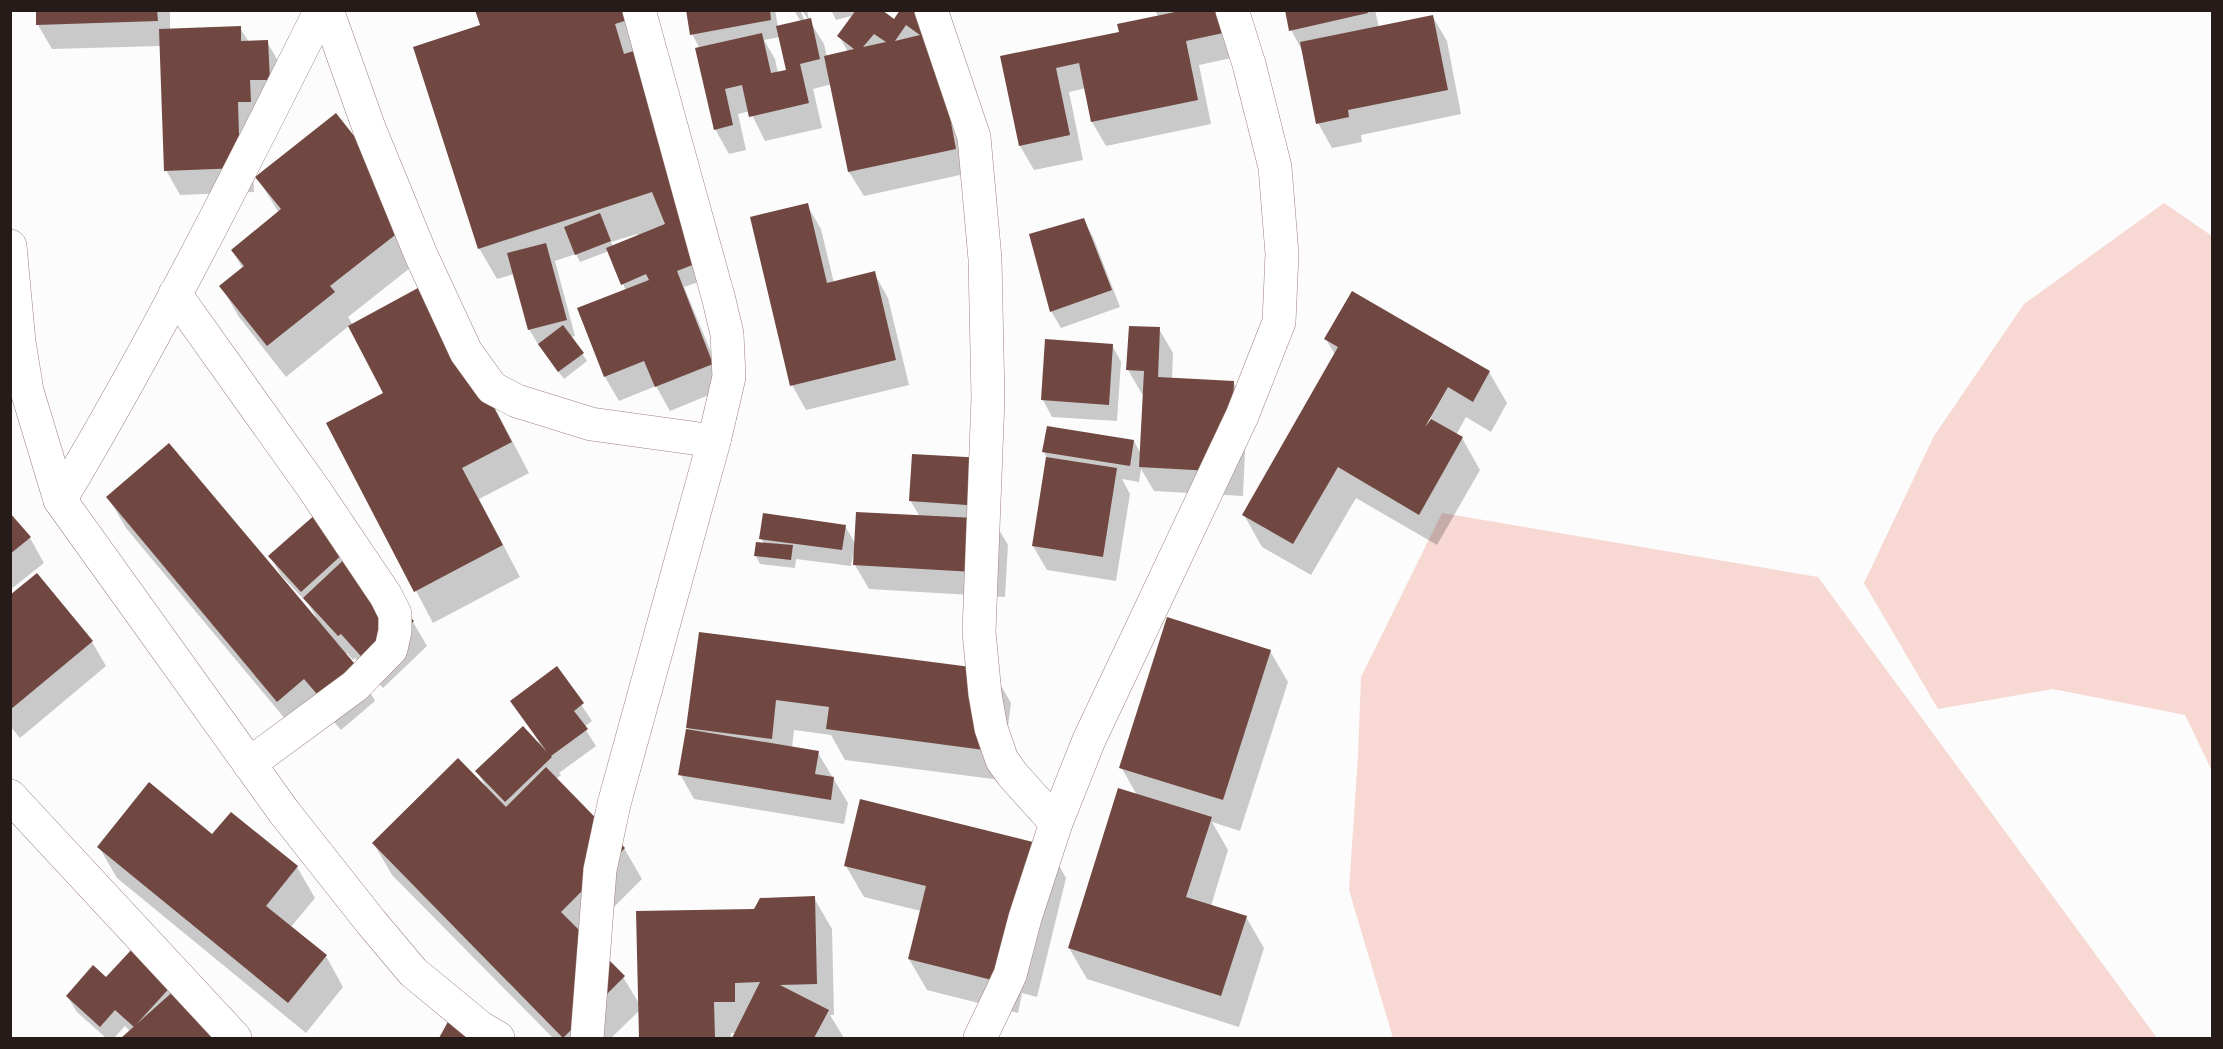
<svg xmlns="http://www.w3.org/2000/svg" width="2223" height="1049" font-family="Ubuntu,sans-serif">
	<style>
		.green { fill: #f7d8d2 }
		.shadow { fill: #0003; fill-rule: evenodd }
		.building { fill: #704841; fill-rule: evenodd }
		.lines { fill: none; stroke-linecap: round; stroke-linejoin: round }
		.minor-casing { stroke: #9f827d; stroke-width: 34 }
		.minor { stroke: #fff; stroke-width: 33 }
	</style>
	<rect width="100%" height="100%" fill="#fcfcfc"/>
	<!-- green -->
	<g class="green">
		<path d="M2164,203L2212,236V771L2185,715L2053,689L1938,709L1864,583L1934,436L2024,304Z"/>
		<path d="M1442,513L1818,577L2157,1038H1393L1349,890L1358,756L1361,677Z"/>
	</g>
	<!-- shadow -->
	<g class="shadow">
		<path d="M37,10H170V30L240,28L249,42H267L281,66L251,126L254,192L180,195L166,170L161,46L52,49L38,25Z"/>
		<path d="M638,10L716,276L684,287L726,388L670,411L656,386L619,401L605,377L579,309L626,291L609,251L580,262L576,254L555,261L575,336L571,337L587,361L564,379L539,346L529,329L514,274L497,279L479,248L414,48ZM637,234L638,236L613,246L611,242Z"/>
		<path d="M688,10H775L778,27L801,22L794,10H800L805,21H809L802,10H807L809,20L824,44L827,57L848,52L839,36L855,15L836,20L831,10H879L894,21L922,10L969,173L864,196L849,172L832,84L813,89L822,128L765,141L750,111L738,114L746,150L729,154L715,129L700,49L692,34ZM780,37L788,72L778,73L775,59L764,40Z"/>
		<path d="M1155,10H1241L1255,53L1199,65L1211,124L1106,146L1092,122L1086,88L1069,92L1083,160L1034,170L1020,146L1002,57L1121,33L1159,18Z"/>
		<path d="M1286,10H1375L1379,28L1433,17L1447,41L1461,114L1361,135L1362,142L1332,148L1318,123L1303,52L1291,30Z"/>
		<path d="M257,177L434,249L348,317L353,325L446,315L529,473L479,499L520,577L433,623L328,424L385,393L350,325L286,377L239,317L221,286L243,269L232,250L279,213Z"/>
		<path d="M807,205L821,229L834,283L874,273L888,298L909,385L806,410L792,385Z"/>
		<path d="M1083,220L1093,237L1120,307L1061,328L1051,311Z"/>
		<path d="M1159,329L1173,353L1172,379L1233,382L1247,406L1243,496L1154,491L1141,469L1139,482L1122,479L1130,494L1116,581L1047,570L1033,546L1047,458L1044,452L1134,441L1141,454L1144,395L1142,394L1128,370Z"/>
		<path d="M1326,339L1489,372L1507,403L1491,432L1466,417L1456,435L1462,438L1480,470L1437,545L1356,498L1311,575L1262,547L1244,515L1335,355ZM1432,415L1427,430L1423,427Z"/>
		<path d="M1112,345L1121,362L1117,421L1052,417L1043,400Z"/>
		<path d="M913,455L994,521L1008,545L1005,597L869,589L855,565V554H853L851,566L796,559L795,568L760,564L756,556L764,544L761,538L845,526L856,545L920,517L910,500Z"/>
		<path d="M108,497L314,618L316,617L309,605L281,575L270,556L324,508L413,622L427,646L383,688L355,658L353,660L347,653L345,655L358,670L375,701L341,730L323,709L296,732L126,528Z"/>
		<path d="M10,515L30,538L44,563L10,590Z"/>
		<path d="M37,575L92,642L106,666L20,738L10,726V597Z"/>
		<path d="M700,634L993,672L1011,703L1001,780L845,760L831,735L794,730L792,748L818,753L848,803L844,824L694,799L680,774L690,732L688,727Z"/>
		<path d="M1270,651L1288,682L1240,831L1212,822L1228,850L1211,906L1246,917L1264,948L1239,1027L1087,979L1069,948L1137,795L1121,767Z"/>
		<path d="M557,668L592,721L584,727L596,746L559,773L561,775L556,779L624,848L642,879L584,937L623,977L640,1005L755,910L814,898L832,929L834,1015H830L844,1038H733L736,1033H731V1038H640V1010L611,1038H553L392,875L374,844L487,789L477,771L539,742L512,701Z"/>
		<path d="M213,837L297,867L315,898L290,928L326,956L343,987L306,1033L117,878L99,847Z"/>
		<path d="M1049,847L1066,878L1037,997L1022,993L1018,1013L927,990L909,959L921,911L864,897L846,866Z"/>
		<path d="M134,949L236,1038H124L131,1032L125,1026L114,1038H106L77,1012L67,996L106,979Z"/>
	</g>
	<!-- building -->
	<g class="building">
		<path d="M36,10H157L158,21L36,25Z"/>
		<path d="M475,10H632L634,18L615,24L624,54L653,45L708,259L677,271L713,364L655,387L644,361L604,377L577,308L649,280L646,274L621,285L606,248L665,224L652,192L478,249L413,47L480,25Z"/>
		<path d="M686,10H770L771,20L690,35Z"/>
		<path d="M856,10H882L894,19L900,10H930L956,149L848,172L824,56L854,49L837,36ZM906,25L920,35L895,41ZM874,34L886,42L863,47Z"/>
		<path d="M1185,10H1238L1242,29L1186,41L1198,100L1091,122L1079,63L1056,68L1070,135L1019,146L1000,56L1119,32L1117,24Z"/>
		<path d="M1285,10H1367L1368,13L1289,31Z"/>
		<path d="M1433,15L1448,90L1348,110L1349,117L1316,124L1300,42Z"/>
		<path d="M811,18L820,59L800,64L809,103L749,117L742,85L725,89L733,125L714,130L695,48L762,33L771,73L786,70L776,26Z"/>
		<path d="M241,26V41L268,40L270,80H250L251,102H238L240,168L164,171L159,29Z"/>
		<path d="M336,113L418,217L330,286L335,292L267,346L219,286L244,266L231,250L281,209L255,177Z"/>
		<path d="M808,203L827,283L875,271L896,360L790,386L750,217Z"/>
		<path d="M600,213L611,241L575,255L564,227Z"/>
		<path d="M1084,218L1112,290L1050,312L1029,234Z"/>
		<path d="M546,243L567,320L528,330L507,253Z"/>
		<path d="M429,282L512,442L462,468L503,545L414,592L326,423L383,393L348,326Z"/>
		<path d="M1352,291L1490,371L1473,402L1448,387L1425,427L1431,419L1463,437L1419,515L1338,467L1293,544L1242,515L1338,347L1324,339Z"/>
		<path d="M563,325L584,353L558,372L538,344Z"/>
		<path d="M1129,326L1160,327L1158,377L1234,381L1230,472L1139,467L1144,371L1126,370Z"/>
		<path d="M1045,339L1113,344L1109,405L1041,400Z"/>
		<path d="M1047,426L1134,440L1130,466L1042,452Z"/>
		<path d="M169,443L359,669L322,700L304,679L277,702L106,497Z"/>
		<path d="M912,454L984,458L981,506L909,501Z"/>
		<path d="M1046,457L1117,468L1103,557L1032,546Z"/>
		<path d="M325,506L356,542L301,592L268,556Z"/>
		<path d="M856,512L995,519L991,573L853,565Z"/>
		<path d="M10,513L31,537L10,554Z"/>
		<path d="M763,513L846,525L842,550L759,539Z"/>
		<path d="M756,542L793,545L791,560L754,556Z"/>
		<path d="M351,553L414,621L368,664L341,634L338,636L303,598Z"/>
		<path d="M37,573L93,641L10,710V595Z"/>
		<path d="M1167,617L1271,650L1223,800L1119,768Z"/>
		<path d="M699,632L994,670L984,750L826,729L829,707L776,700L772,739L686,728Z"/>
		<path d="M557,666L584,703L574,711L588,729L551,756L552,757L505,802L475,771L523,726L547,752L510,701Z"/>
		<path d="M686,729L819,751L815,774L834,777L831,800L678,775Z"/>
		<path d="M458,758L506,807L546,767L625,848L561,912L625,976L563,1038L372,843Z"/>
		<path d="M149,782L212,834L231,812L298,866L266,906L327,955L288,1003L97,847Z"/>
		<path d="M1118,788L1212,817L1186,897L1247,916L1221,996L1068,948Z"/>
		<path d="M860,799L1049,846L1000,982L908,959L926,886L844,866Z"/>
		<path d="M815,896L817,984L780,985L829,1010L814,1038H732L760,982L735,983V1002H714L715,1038H639L636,911L754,909L760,898Z"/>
		<path d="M134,947L174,983L134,1027L115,1010L100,1027L66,996L93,965L106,977Z"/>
		<path d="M186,980L238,1038H121Z"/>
		<path d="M450,1018L486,1038H439Z"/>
	</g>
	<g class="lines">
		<defs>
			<g id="minor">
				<path d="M327,10L369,128L421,255L466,352L492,388L517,401L591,424L714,441"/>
				<path d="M931,10L974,137L985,259L988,398L979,632L985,694L991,728L1002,760L1012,774L1056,823"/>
				<path d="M10,246L19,342L27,391L60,500L284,812L371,922L413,972L481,1028L498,1038"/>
				<path d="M175,294L314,489L386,596L395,614V631L391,649L355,686L249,764"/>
				<path d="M60,500C155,341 238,176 321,10"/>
				<path d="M10,796L235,1038"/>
				<path d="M587,1038L600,870L614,804L714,441L729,377L727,334L719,300L639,10"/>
				<path d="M980,1038L1010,975L1025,918L1056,823L1089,740L1242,416L1279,322L1282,254L1275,167L1249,64L1232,10"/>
			</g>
		</defs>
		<!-- minor casing -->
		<use href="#minor" class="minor-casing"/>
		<!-- minor -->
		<use href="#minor" class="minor"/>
	</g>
	<!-- border -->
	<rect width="2223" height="1049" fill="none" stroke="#271b19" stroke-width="24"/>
</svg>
